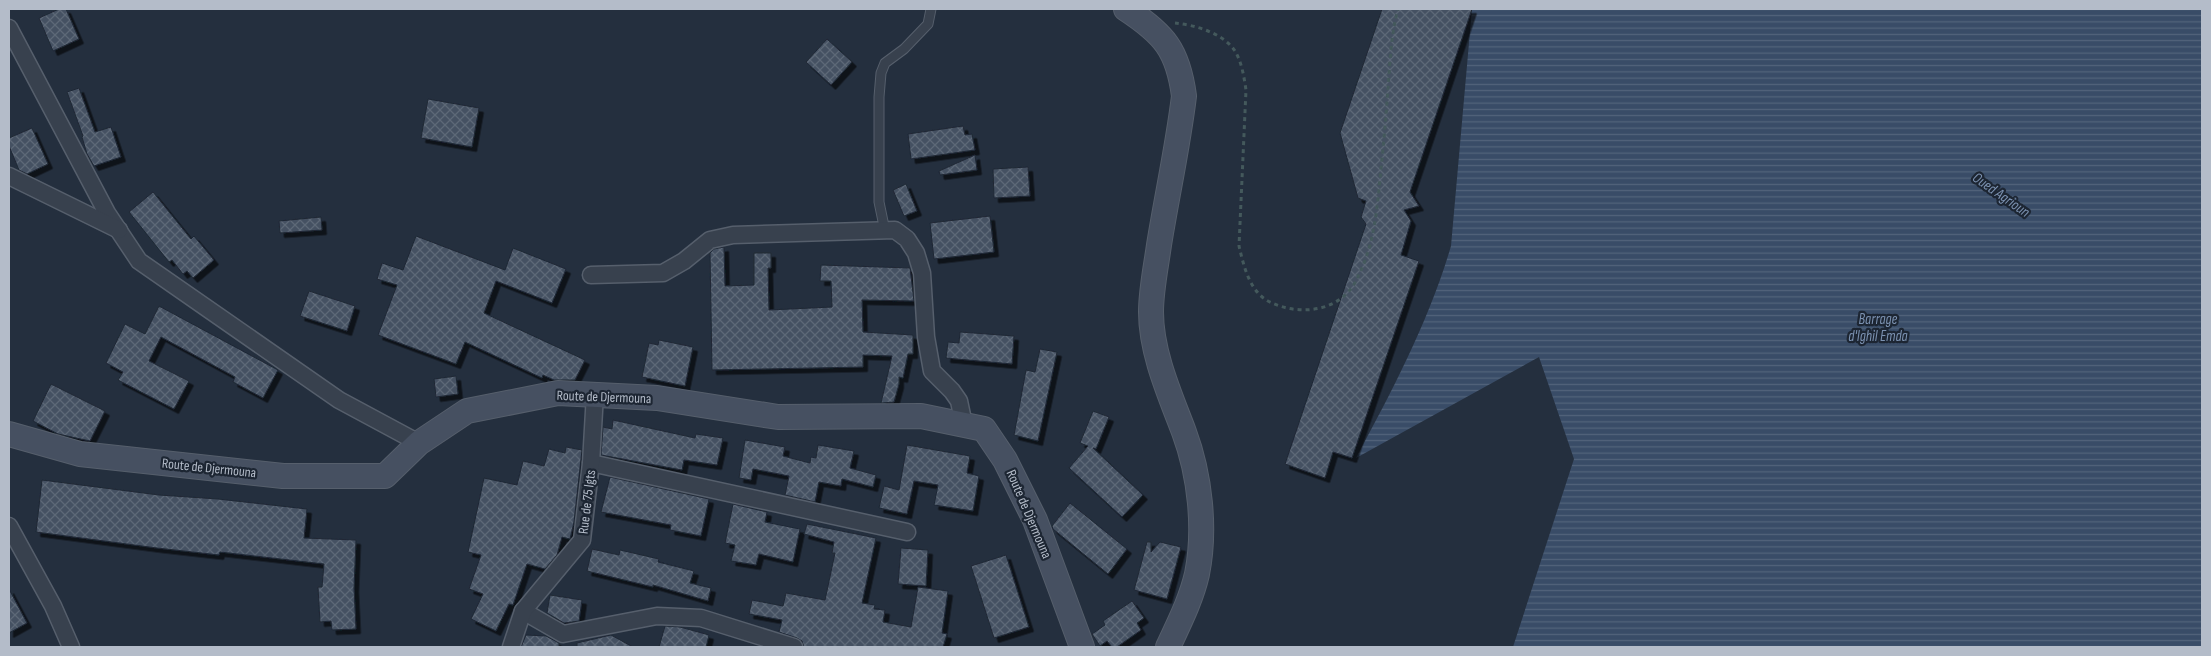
<svg xmlns="http://www.w3.org/2000/svg" width="2211" height="656" font-family="'Sofia Sans Condensed',sans-serif">
	<style>
		.water { fill: url(#water-rules) }
		.building { fill: url(#building-cross-hatch); stroke: #1f2835; filter: url(#shadow) }
		.lines { fill: none; stroke-linecap: round; stroke-linejoin: round }
		.lane-casing { stroke: #565f6c; stroke-width: 11 }
		.street-casing { stroke: #565f6c; stroke-width: 19 }
		.secondary-casing { stroke: #565f6c; stroke-width: 26 }
		.path { stroke: #44595c; stroke-width: 3; stroke-dasharray: 4 4; stroke-linecap: butt }
		.lane { stroke: #38414e; stroke-width: 9 }
		.street { stroke: #38414e; stroke-width: 16 }
		.secondary { stroke: #465061; stroke-width: 24 }
		.labels { text-anchor: middle; dominant-baseline: central; stroke-width: 4.5; stroke-linejoin: round; paint-order: stroke }
		.street-label { font-size: 14px; fill: #b4bcc9; stroke: #1d2633 }
		.water-label { font-size: 15px; font-style: italic; fill: #7c92b1; stroke: #1d2633 }
	</style>
	<defs>
		<pattern id="water-rules" width="6" height="5" patternUnits="userSpaceOnUse" patternTransform="scale(1.25)"><rect width="6" height="5" fill="#394c67"/><path d="M0 2.5h6" fill="none" stroke="#53647b"/></pattern>
		<pattern id="building-cross-hatch" width="8" height="8" patternUnits="userSpaceOnUse" patternTransform="scale(1.25)"><rect width="8" height="8" fill="#455162"/><path d="M0 0l8 8M0 8l8-8" fill="none" stroke="#5d6877"/></pattern>
		<filter id="shadow"><feDropShadow dx="4.5" dy="4.5" stdDeviation="0" flood-color="#0009"/></filter>
	</defs>
	<rect width="100%" height="100%" fill="#242f3e"/>
	<!-- water -->
	<path class="water" d="M1472,9H2202V647H1513L1574,459L1539,357L1356,458C1393,389 1429,321 1451,246Z"/>
	<!-- building -->
	<g class="building">
		<path d="M59,9H66L79,39L53,51L39,18Z"/>
		<path d="M1382,9H1472L1410,192L1419,206L1404,210L1411,221L1401,255L1419,261L1352,458L1333,452L1325,478L1285,464L1366,224L1361,217L1366,201L1358,198L1340,133Z"/>
		<path d="M827,39L852,62L831,85L806,62Z"/>
		<path d="M79,88L95,132L111,127L121,157L94,166L87,154L82,137L83,136L67,92Z"/>
		<path d="M428,99L479,108L472,147L421,138Z"/>
		<path d="M963,126L965,135L972,134L975,150L911,159L908,134Z"/>
		<path d="M32,128L48,164L27,174L19,170L9,146V138Z"/>
		<path d="M975,155L977,170L940,175L939,171Z"/>
		<path d="M1028,167L1030,196L994,198L993,169Z"/>
		<path d="M906,184L917,211L904,216L893,190Z"/>
		<path d="M153,192L191,239L194,236L214,260L193,278L187,271L183,274L172,260L169,262L129,212Z"/>
		<path d="M990,216L994,252L934,259L930,223Z"/>
		<path d="M321,217L322,230L280,233L279,221Z"/>
		<path d="M416,236L505,270L513,248L566,269L552,303L496,281L484,313L585,360L575,380H554L543,375L542,378L465,342L456,364L378,335L397,285L377,279L382,263L403,270Z"/>
		<path d="M724,247L725,286L754,285V253H771V268H768L769,310L832,307L831,281H820L821,265L910,268L914,301L862,300L863,332L913,335V354H908L903,378L899,377V384L894,402L881,403L892,356L863,355V367L712,370L710,253L714,249Z"/>
		<path d="M309,291L355,306L347,331L300,316Z"/>
		<path d="M159,306L278,370L263,398L233,382L235,377L161,337L149,361L189,381L174,409L118,380L123,372L106,363L125,324L145,334Z"/>
		<path d="M960,332L1014,336L1012,364L946,358L948,342L959,343Z"/>
		<path d="M659,340L693,347L685,386L642,377L649,343L658,345Z"/>
		<path d="M1040,349L1057,352L1038,441L1014,435L1026,370L1035,372Z"/>
		<path d="M456,376L458,394L436,397L434,379Z"/>
		<path d="M51,384L105,411L90,441L58,434L33,421Z"/>
		<path d="M1093,411L1109,417L1096,449L1093,448L1143,495L1122,517L1069,468L1088,446L1080,443Z"/>
		<path d="M613,420L695,438L696,434L723,438L717,465L684,460L682,470L601,455L603,427L612,429Z"/>
		<path d="M745,440L785,447L783,456L810,463L811,457L816,458L818,445L854,451L850,468L876,475L873,487L842,479L841,486L819,482L815,502L785,495L789,476L753,469L751,480L739,478Z"/>
		<path d="M907,445L970,456L967,473L979,476L973,511L934,505L938,485L914,481L907,514L879,508L884,486L899,490Z"/>
		<path d="M566,447L582,450L574,522L570,539L562,537L557,555L545,569L527,564L513,605L509,604L496,631L471,619L483,594L469,589L481,555L468,552L484,478L517,485L523,461L544,466L549,449L565,453Z"/>
		<path d="M610,477L709,499L701,536L670,530L671,525L601,512Z"/>
		<path d="M42,480L159,495L218,499L307,509L304,538L356,540L354,588L356,629L332,630L331,621L320,622L318,587H322L324,564L220,552L219,555L157,548L36,532Z"/>
		<path d="M1070,503L1127,549L1108,574L1053,529L1052,526Z"/>
		<path d="M733,504L767,512L765,522L800,529L793,562L759,554L756,565L731,561L735,545L725,543Z"/>
		<path d="M807,524L876,538L862,603L875,605L874,609L885,610L883,622L911,627L918,587L948,591L942,633L947,634L943,647H804L802,641L797,638L779,632L782,620L749,614L752,600L783,606L786,593L825,600L835,553H832L834,542L804,534Z"/>
		<path d="M1147,542H1151V552L1160,542L1181,547L1167,599L1134,590Z"/>
		<path d="M901,548L928,550L926,586L898,584Z"/>
		<path d="M592,549L619,555L620,550L659,559L658,562L694,571L690,583L711,588L708,601L653,585V587L587,571Z"/>
		<path d="M1006,555L1029,627L994,638L971,566Z"/>
		<path d="M9,589L27,623L9,633Z"/>
		<path d="M550,595L582,600L579,621L564,623L547,613Z"/>
		<path d="M1132,601L1144,618L1137,623L1141,630L1117,647H1112L1107,641L1100,646L1092,634L1105,625L1103,621Z"/>
		<path d="M665,626L680,627L709,635L706,647H659Z"/>
		<path d="M526,635L546,636L559,643V647H521Z"/>
		<path d="M611,635L633,647H577V643Z"/>
	</g>
	<g class="lines">
		<defs>
			<path id="lane" d="M885,231L879,202V97L881,73L885,63L904,49L928,24L931,9"/>
			<g id="street">
				<path d="M9,28L107,213L139,261L339,400L419,443"/>
				<path d="M9,176L119,230"/>
				<path d="M591,275L663,273L684,261L710,240L733,235L895,230L907,239L916,253L922,273L926,337L932,371L952,391L959,401L964,425"/>
				<path d="M591,463L907,532"/>
				<path d="M9,526L53,606L71,647"/>
				<path d="M523,611L563,634L657,616L701,618L794,647"/>
				<path d="M511,647L523,611L582,540L591,463L595,394"/>
			</g>
			<g id="secondary">
				<path d="M1126,9C1164,34 1178,50 1184,96C1178,146 1167,195 1159,245C1156,267 1151,290 1151,312C1151,353 1170,395 1184,432C1200,475 1206,529 1197,574C1191,600 1179,623 1168,647"/>
				<path d="M9,434L80,454L283,476H385L419,443L467,411L558,393L657,398L778,417L921,416L984,429L1005,460L1035,520L1082,647"/>
			</g>
		</defs>
		<!-- lane casing -->
		<use href="#lane" class="lane-casing"/>
		<!-- street casing -->
		<use href="#street" class="street-casing"/>
		<!-- secondary casing -->
		<use href="#secondary" class="secondary-casing"/>
		<!-- path -->
		<path class="path" d="M1175,23C1195,25 1223,33 1235,51C1242,63 1244,77 1246,90L1239,246C1244,267 1250,294 1272,303C1296,314 1330,313 1349,291C1355,285 1358,276 1362,268C1374,240 1377,210 1380,179C1383,149 1386,118 1388,88C1390,62 1391,34 1398,9"/>
		<!-- lane -->
		<use href="#lane" class="lane"/>
		<!-- street -->
		<use href="#street" class="street"/>
		<!-- secondary -->
		<use href="#secondary" class="secondary"/>
	</g>
	<g class="labels">
		<!-- street labels -->
		<g class="street-label">
			<text transform="translate(604 397) rotate(2)">Route de Djermouna</text>
			<text transform="translate(209 468) rotate(6)">Route de Djermouna</text>
			<text transform="translate(587 502) rotate(-83)">Rue de 75 lgts</text>
			<text transform="translate(1029 514) rotate(67)">Route de Djermouna</text>
		</g>
		<!-- water labels -->
		<g class="water-label">
			<text transform="translate(2001 195) rotate(35)">Oued Agrioun</text>
			<text x="1878" y="319">Barrage<tspan x="1878" dy="17">d'Ighil Emda</tspan></text>
		</g>
	</g>
	<!-- border -->
	<rect width="2211" height="656" fill="none" stroke="#b4bcc9" stroke-width="20"/>
</svg>
